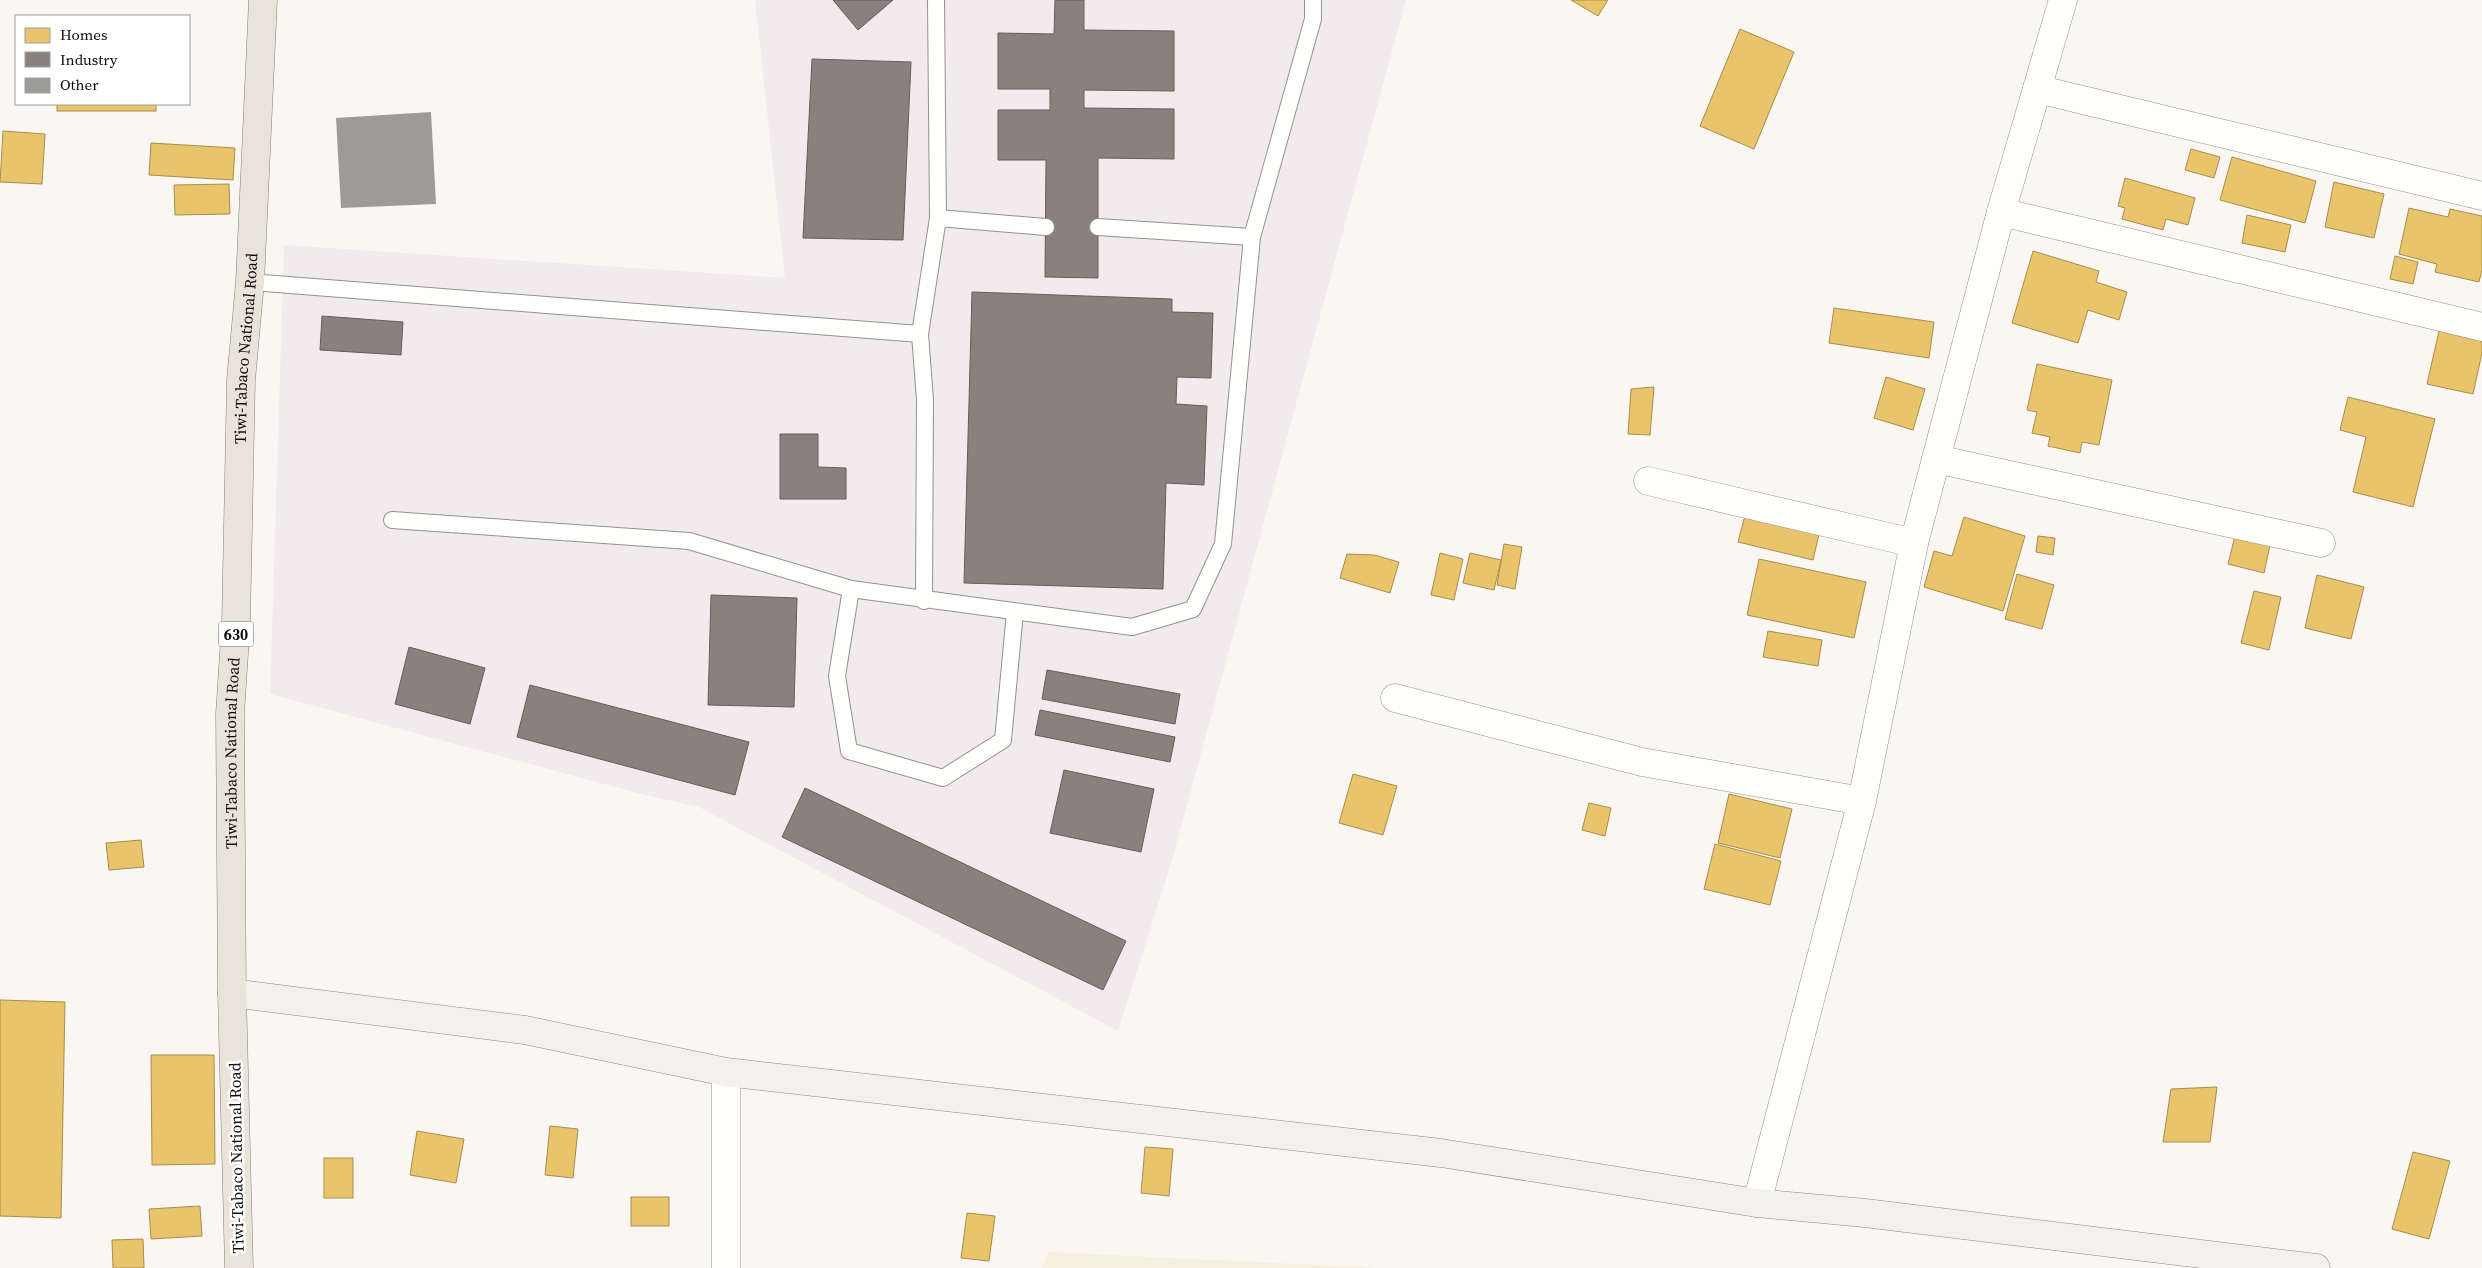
<svg xmlns="http://www.w3.org/2000/svg" width="2482" height="1268" font-family="'Source Serif 4',serif">
	<style>
		.industrial { fill: #f1ebee }
		.farmland { fill: #f5f0e0 }
		.homes { fill: #e9c46a; stroke: #a78d4e }
		.industry { fill: #8a817c; stroke: #645e5b }
		.building { fill: #9d9b98 }
		.lines { fill: none; stroke-linecap: round; stroke-linejoin: round }
		.service-casing { stroke: #949290; stroke-width: 18 }
		.minor-casing { stroke: #949290; stroke-width: 29 }
		.secondary-casing { stroke: #8a8987; stroke-width: 29 }
		.primary-casing { stroke: #81807d; stroke-width: 29 }
		.service { stroke: #fefefd; stroke-width: 16 }
		.minor { stroke: #fefefd; stroke-width: 28 }
		.secondary { stroke: #f4f1ea; stroke-width: 28 }
		.primary { stroke: #eae3da; stroke-width: 28 }
		.labels { text-anchor: middle; dominant-baseline: central; stroke-width: 5; stroke-linejoin: round; paint-order: stroke }
		.shield { fill: #fff; stroke: #565656; stroke-width: 1 }
		.shield-label { font-size: 15px; font-weight: bold; fill: #0d0d0d }
		.street-label { font-size: 16px; fill: #0d0d0d; stroke: #fff }
	</style>
	<rect width="100%" height="100%" fill="#faf7f2"/>
	<!-- industrial -->
	<path class="industrial" d="M755,0H1406L1171,864L1118,1031L699,807L645,795L270,694L284,245L785,278Z"/>
	<!-- farmland -->
	<path class="farmland" d="M1048,1252L1382,1268H1042Z"/>
	<!-- homes -->
	<g class="homes">
		<path d="M1571,0H1608L1598,16Z"/>
		<path d="M1740,29L1794,52L1754,149L1700,126Z"/>
		<rect x="57" y="104" width="99" height="7"/>
		<path d="M3,131L45,134L42,184L0,182Z"/>
		<path d="M151,143L235,148L233,180L149,175Z"/>
		<path d="M2191,149L2220,157L2214,178L2185,170Z"/>
		<path d="M2232,157L2316,181L2305,223L2220,200Z"/>
		<path d="M2125,178L2195,198L2188,225L2166,219L2163,230L2122,219L2125,208L2118,206Z"/>
		<path d="M2334,182L2384,194L2374,238L2325,227Z"/>
		<path d="M229,184L230,214L175,215L174,185Z"/>
		<path d="M2409,208L2448,217L2450,209L2482,216V270L2479,282L2435,272L2437,264L2399,254Z"/>
		<path d="M2247,215L2291,225L2285,252L2242,243Z"/>
		<path d="M2033,251L2099,271L2096,282L2127,292L2119,320L2088,310L2078,343L2012,323Z"/>
		<path d="M2395,256L2418,262L2413,284L2390,279Z"/>
		<path d="M1834,308L1934,322L1929,358L1829,343Z"/>
		<path d="M2439,331L2482,341V353L2473,394L2427,384Z"/>
		<path d="M2037,364L2112,380L2099,445L2082,442L2080,453L2048,446L2050,437L2032,433L2037,412L2027,410Z"/>
		<path d="M1886,377L1925,389L1913,430L1874,418Z"/>
		<path d="M1654,387L1650,435L1628,434L1631,389Z"/>
		<path d="M2348,397L2435,419L2413,507L2353,492L2366,437L2340,430Z"/>
		<path d="M1746,512L1820,530L1813,560L1738,542Z"/>
		<path d="M1964,517L2025,536L2003,611L1924,587L1934,551L1952,556Z"/>
		<path d="M2038,536L2055,538L2053,555L2036,552Z"/>
		<path d="M2235,536L2270,545L2264,573L2228,564Z"/>
		<path d="M1504,544L1522,547L1515,589L1497,585Z"/>
		<path d="M1440,553L1463,559L1454,600L1431,595Z"/>
		<path d="M1470,553L1501,560L1494,590L1463,583Z"/>
		<path d="M1347,554L1374,555L1399,562L1390,593L1340,578Z"/>
		<path d="M1759,559L1866,582L1854,638L1747,615Z"/>
		<path d="M2017,574L2054,585L2042,629L2005,619Z"/>
		<path d="M2317,575L2364,587L2351,639L2305,628Z"/>
		<path d="M2254,591L2281,597L2269,650L2241,643Z"/>
		<path d="M1768,631L1822,640L1818,666L1763,657Z"/>
		<path d="M1353,774L1397,786L1383,835L1339,823Z"/>
		<path d="M1729,794L1792,809L1780,858L1718,843Z"/>
		<path d="M1589,803L1611,808L1605,836L1582,830Z"/>
		<path d="M141,840L144,867L109,870L106,843Z"/>
		<path d="M1715,844L1781,861L1770,905L1704,889Z"/>
		<path d="M0,1000L65,1002L61,1218L0,1216Z"/>
		<path d="M151,1055H214L215,1164L152,1165Z"/>
		<path d="M2217,1087L2210,1142H2163L2171,1089Z"/>
		<path d="M550,1126L578,1129L573,1178L545,1175Z"/>
		<path d="M417,1131L464,1139L456,1183L410,1175Z"/>
		<path d="M1145,1147L1173,1149L1169,1196L1141,1193Z"/>
		<path d="M2413,1152L2450,1161L2429,1239L2392,1229Z"/>
		<rect x="324" y="1158" width="29" height="40"/>
		<rect x="631" y="1197" width="38" height="29"/>
		<path d="M200,1206L202,1236L151,1239L149,1209Z"/>
		<path d="M967,1213L995,1216L989,1261L961,1258Z"/>
		<path d="M143,1239L144,1268H113L112,1240Z"/>
	</g>
	<!-- industry -->
	<g class="industry">
		<path d="M833,0H893L858,30Z"/>
		<path d="M1055,0H1084V30L1174,31V91L1084,90V108L1174,109V159L1098,158V278L1045,277L1046,160H998V110H1050V89H998V33L1054,34Z"/>
		<path d="M812,59L911,62L903,240L803,238Z"/>
		<path d="M972,292L1172,299V312L1213,313L1211,378L1177,377L1176,404L1207,406L1204,485L1166,483L1163,589L964,583Z"/>
		<path d="M322,316L403,322L401,355L320,350Z"/>
		<path d="M780,434H818V467L846,468V499H780Z"/>
		<path d="M711,595L797,598L794,707L708,705Z"/>
		<path d="M409,647L485,668L470,724L395,704Z"/>
		<path d="M1047,670L1180,694L1175,724L1042,699Z"/>
		<path d="M530,685L749,742L735,795L517,737Z"/>
		<path d="M1040,710L1175,737L1170,762L1035,735Z"/>
		<path d="M1064,770L1154,789L1141,852L1050,833Z"/>
		<path d="M805,788L1126,941L1103,990L782,837Z"/>
	</g>
	<!-- building -->
	<path class="building" d="M431,112L436,204L341,208L336,118Z"/>
	<g class="lines">
		<defs>
			<g id="service">
				<path d="M938,218L1046,227"/>
				<path d="M1098,227L1252,237"/>
				<path d="M250,282L920,334L925,400L924,601"/>
				<path d="M920,334L938,218L936,0"/>
				<path d="M392,520L689,541L851,589L1132,627L1193,609L1223,544L1252,237L1313,19V0"/>
				<path d="M851,589L837,676L849,751L943,778L1003,740L1015,612"/>
			</g>
			<g id="minor">
				<path d="M2037,89L2482,196"/>
				<path d="M2001,212L2482,327"/>
				<path d="M1936,459L2321,543"/>
				<path d="M1648,481L1914,543"/>
				<path d="M1395,698L1642,762L1862,801"/>
				<path d="M726,1072V1268"/>
				<path d="M1757,1203L1862,801L1914,543L2001,212L2063,0"/>
			</g>
			<path id="secondary" d="M232,993L525,1030L726,1072L1441,1153L1757,1203L1865,1213L2316,1268"/>
			<g id="primary">
				<path id="s1" d="M239,1268L232,993L230,714L236,623L241,380L250,282L263,0"/>
			</g>
		</defs>
		<!-- service casing -->
		<use href="#service" class="service-casing"/>
		<!-- minor casing -->
		<use href="#minor" class="minor-casing"/>
		<!-- secondary casing -->
		<use href="#secondary" class="secondary-casing"/>
		<!-- primary casing -->
		<use href="#primary" class="primary-casing"/>
		<!-- service -->
		<use href="#service" class="service"/>
		<!-- minor -->
		<use href="#minor" class="minor"/>
		<!-- secondary -->
		<use href="#secondary" class="secondary"/>
		<!-- primary -->
		<use href="#primary" class="primary"/>
	</g>
	<g class="labels">
		<!-- shield labels -->
		<rect class="shield" x="218.5" y="621.5" width="35" height="25" rx="4"/>
		<g class="shield-label">
			<text x="236" y="634">630</text>
		</g>
		<!-- street labels -->
		<g class="street-label">
			<text stroke="none"><textPath href="#s1" startOffset="920">Tiwi-Tabaco National Road</textPath></text>
			<text stroke="none"><textPath href="#s1" startOffset="515">Tiwi-Tabaco National Road</textPath></text>
			<text transform="translate(236 1158) rotate(-91)">Tiwi-Tabaco National Road</text>
		</g>
	</g>
	<!-- legend -->
	<rect x="15" y="15" width="175" height="90" fill="#ffffff" stroke="#9e9e9e"/>
	<rect x="25" y="28" width="25" height="15" fill="#e9c46a" stroke="#9e9e9e"/>
	<text x="60" y="40" font-size="15" fill="#0d0d0d">Homes</text>
	<rect x="25" y="52" width="25" height="15" fill="#8a817c" stroke="#9e9e9e"/>
	<text x="60" y="65" font-size="15" fill="#0d0d0d">Industry</text>
	<rect x="25" y="78" width="25" height="15" fill="#9d9b98" stroke="#9e9e9e"/>
	<text x="60" y="90" font-size="15" fill="#0d0d0d">Other</text>
</svg>
